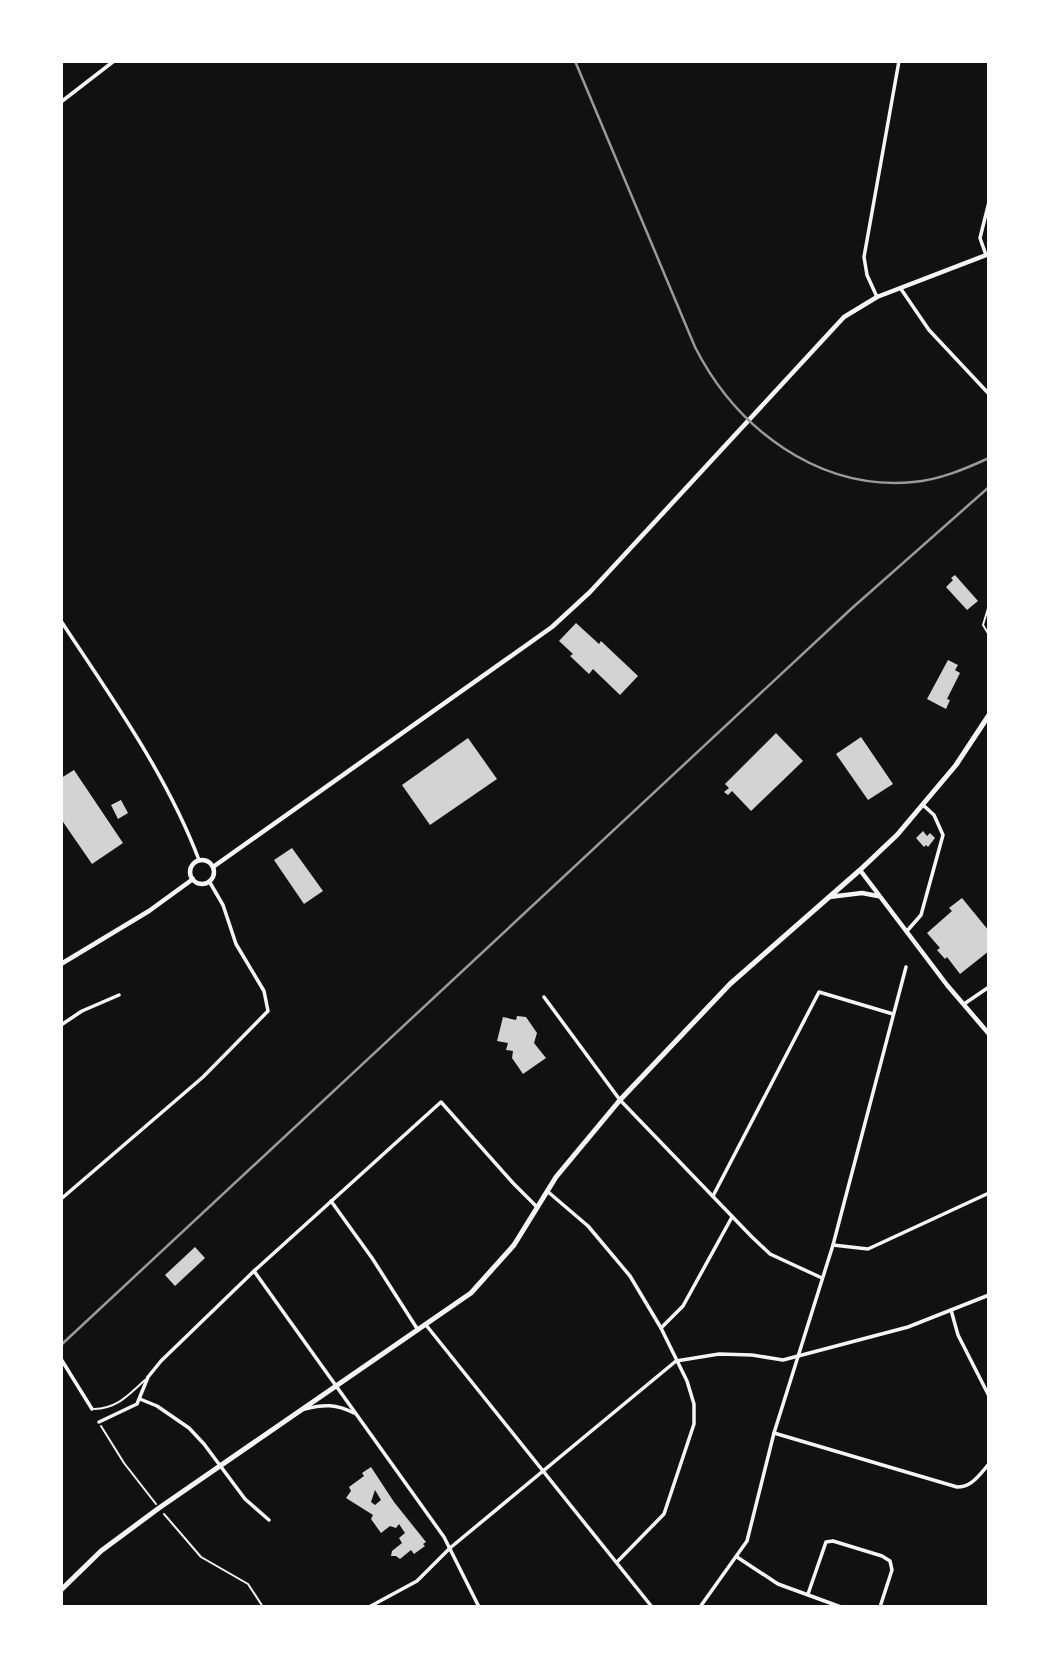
<svg xmlns="http://www.w3.org/2000/svg" width="1050" height="1668" font-family="Raleway,sans-serif">
	<style>
		.building { fill: #d3d3d3; fill-rule: evenodd }
		.lines { fill: none; stroke-linecap: round; stroke-linejoin: round }
		.path { stroke: #f5f5f5; stroke-width: 2 }
		.service { stroke: #f5f5f5; stroke-width: 2 }
		.minor { stroke: #f5f5f5; stroke-width: 3.5 }
		.tertiary { stroke: #f5f5f5; stroke-width: 4.5 }
		.primary { stroke: #f5f5f5; stroke-width: 5 }
		.rail { stroke: #9a9a9a; stroke-width: 2.5 }
	</style>
	<rect width="100%" height="100%" fill="#111"/>
	<!-- building -->
	<g class="building">
		<path d="M955,575L978,601L967,610L946,587L953,580L951,578Z"/>
		<path d="M576,623L599,644L601,641L638,676L620,695L593,669L589,674L570,656L573,654L559,641Z"/>
		<path d="M948,660L958,665L955,670L960,673L947,699L950,700L946,709L927,699Z"/>
		<path d="M776,733L803,761L751,811L732,791L728,795L724,792L729,788L725,784Z"/>
		<path d="M861,737L893,784L868,800L836,754Z"/>
		<path d="M468,738L497,779L430,825L402,785Z"/>
		<path d="M74,770L123,843L92,864L61,819V778Z"/>
		<path d="M121,800L128,813L118,819L111,805Z"/>
		<path d="M923,831L927,836L930,833L935,838L928,847L926,845L924,847L916,838Z"/>
		<path d="M292,848L323,891L304,904L274,860Z"/>
		<path d="M962,898L989,931V951L960,974L947,957L945,959L937,950L940,948L927,933L952,911L949,908Z"/>
		<path d="M517,1016L526,1017L537,1033L534,1043L546,1058L523,1074L512,1058L513,1051L506,1050L508,1043L497,1041L503,1017L516,1020Z"/>
		<path d="M195,1247L205,1258L175,1286L165,1275Z"/>
		<path d="M371,1467L394,1502L426,1542L423,1544L425,1546L414,1554L411,1550L400,1559L396,1556H391L392,1551L402,1543L399,1538L405,1533L399,1524L396,1528L390,1526L381,1533L371,1519L373,1515L346,1498L351,1491L349,1487L364,1476L362,1473ZM375,1490L381,1500L375,1505L371,1502Z"/>
	</g>
	<g class="lines">
		<!-- path -->
		<g class="path">
			<path d="M101,1426L124,1463L156,1504"/>
			<path d="M164,1514L201,1557L248,1584L263,1607"/>
		</g>
		<!-- service -->
		<g class="service">
			<path d="M989,605L983,625L989,635"/>
			<path d="M94,1409C118,1408 128,1395 145,1380"/>
		</g>
		<!-- minor -->
		<g class="minor">
			<path d="M61,102L114,61"/>
			<path d="M986,255L980,238L989,202"/>
			<path d="M901,289L929,330L989,394"/>
			<path d="M877,297L867,275L864,257L899,61"/>
			<path d="M61,621C111,697 167,775 199,860"/>
			<path d="M907,931L921,915L943,835L934,815L923,805"/>
			<path d="M544,997L620,1100L751,1236L770,1254L822,1278"/>
			<path d="M964,1004L989,987"/>
			<path d="M61,1025L82,1011L119,995"/>
			<path d="M547,1191L588,1226L630,1276L661,1328L687,1381L694,1404V1424L664,1514L617,1562"/>
			<path d="M713,1196L819,992L893,1014"/>
			<path d="M61,1199L203,1077L268,1011L264,991L236,944L223,905L209,881"/>
			<path d="M331,1201L372,1258L418,1330"/>
			<path d="M833,1245L868,1249L989,1193"/>
			<path d="M254,1271L444,1537L479,1607"/>
			<path d="M951,1310L958,1335L989,1396"/>
			<path d="M426,1325L652,1607"/>
			<path d="M661,1328L683,1306L732,1217"/>
			<path d="M61,1359L92,1409"/>
			<path d="M140,1399L157,1406L189,1428L204,1444L245,1499L269,1520"/>
			<path d="M305,1409C324,1404 336,1404 354,1413"/>
			<path d="M99,1422L137,1404L148,1377L161,1361L254,1271L441,1102L513,1183L537,1207"/>
			<path d="M774,1433L957,1487C972,1487 979,1475 989,1464"/>
			<path d="M737,1557L778,1584L841,1607"/>
			<path d="M808,1594L826,1542L833,1541L882,1556L890,1561L892,1570L880,1607"/>
			<path d="M369,1607L417,1581L450,1548L676,1361L719,1354L752,1355L783,1360L908,1327L989,1295"/>
			<path d="M700,1607L747,1541L774,1433L833,1245L906,967"/>
		</g>
		<!-- tertiary -->
		<g class="tertiary">
			<circle cx="202" cy="872" r="12"/>
			<path d="M213,867L552,627L590,592L844,317L877,297L989,254"/>
			<path d="M860,870L947,985L989,1034"/>
			<path d="M829,897L862,893L878,896"/>
			<path d="M61,964L149,911L193,879"/>
		</g>
		<!-- primary -->
		<path class="primary" d="M61,1590L101,1551L159,1508L471,1293L514,1245L556,1177L620,1100L730,984L860,870L897,835L956,765L989,715"/>
		<!-- rail -->
		<g class="rail">
			<path d="M575,61L695,347C736,428 818,491 913,482C939,480 965,469 989,458"/>
			<path d="M61,1345L851,609L989,487"/>
		</g>
	</g>
	<!-- border -->
	<rect width="1050" height="1668" fill="none" stroke="#ffffff" stroke-width="126"/>
</svg>
